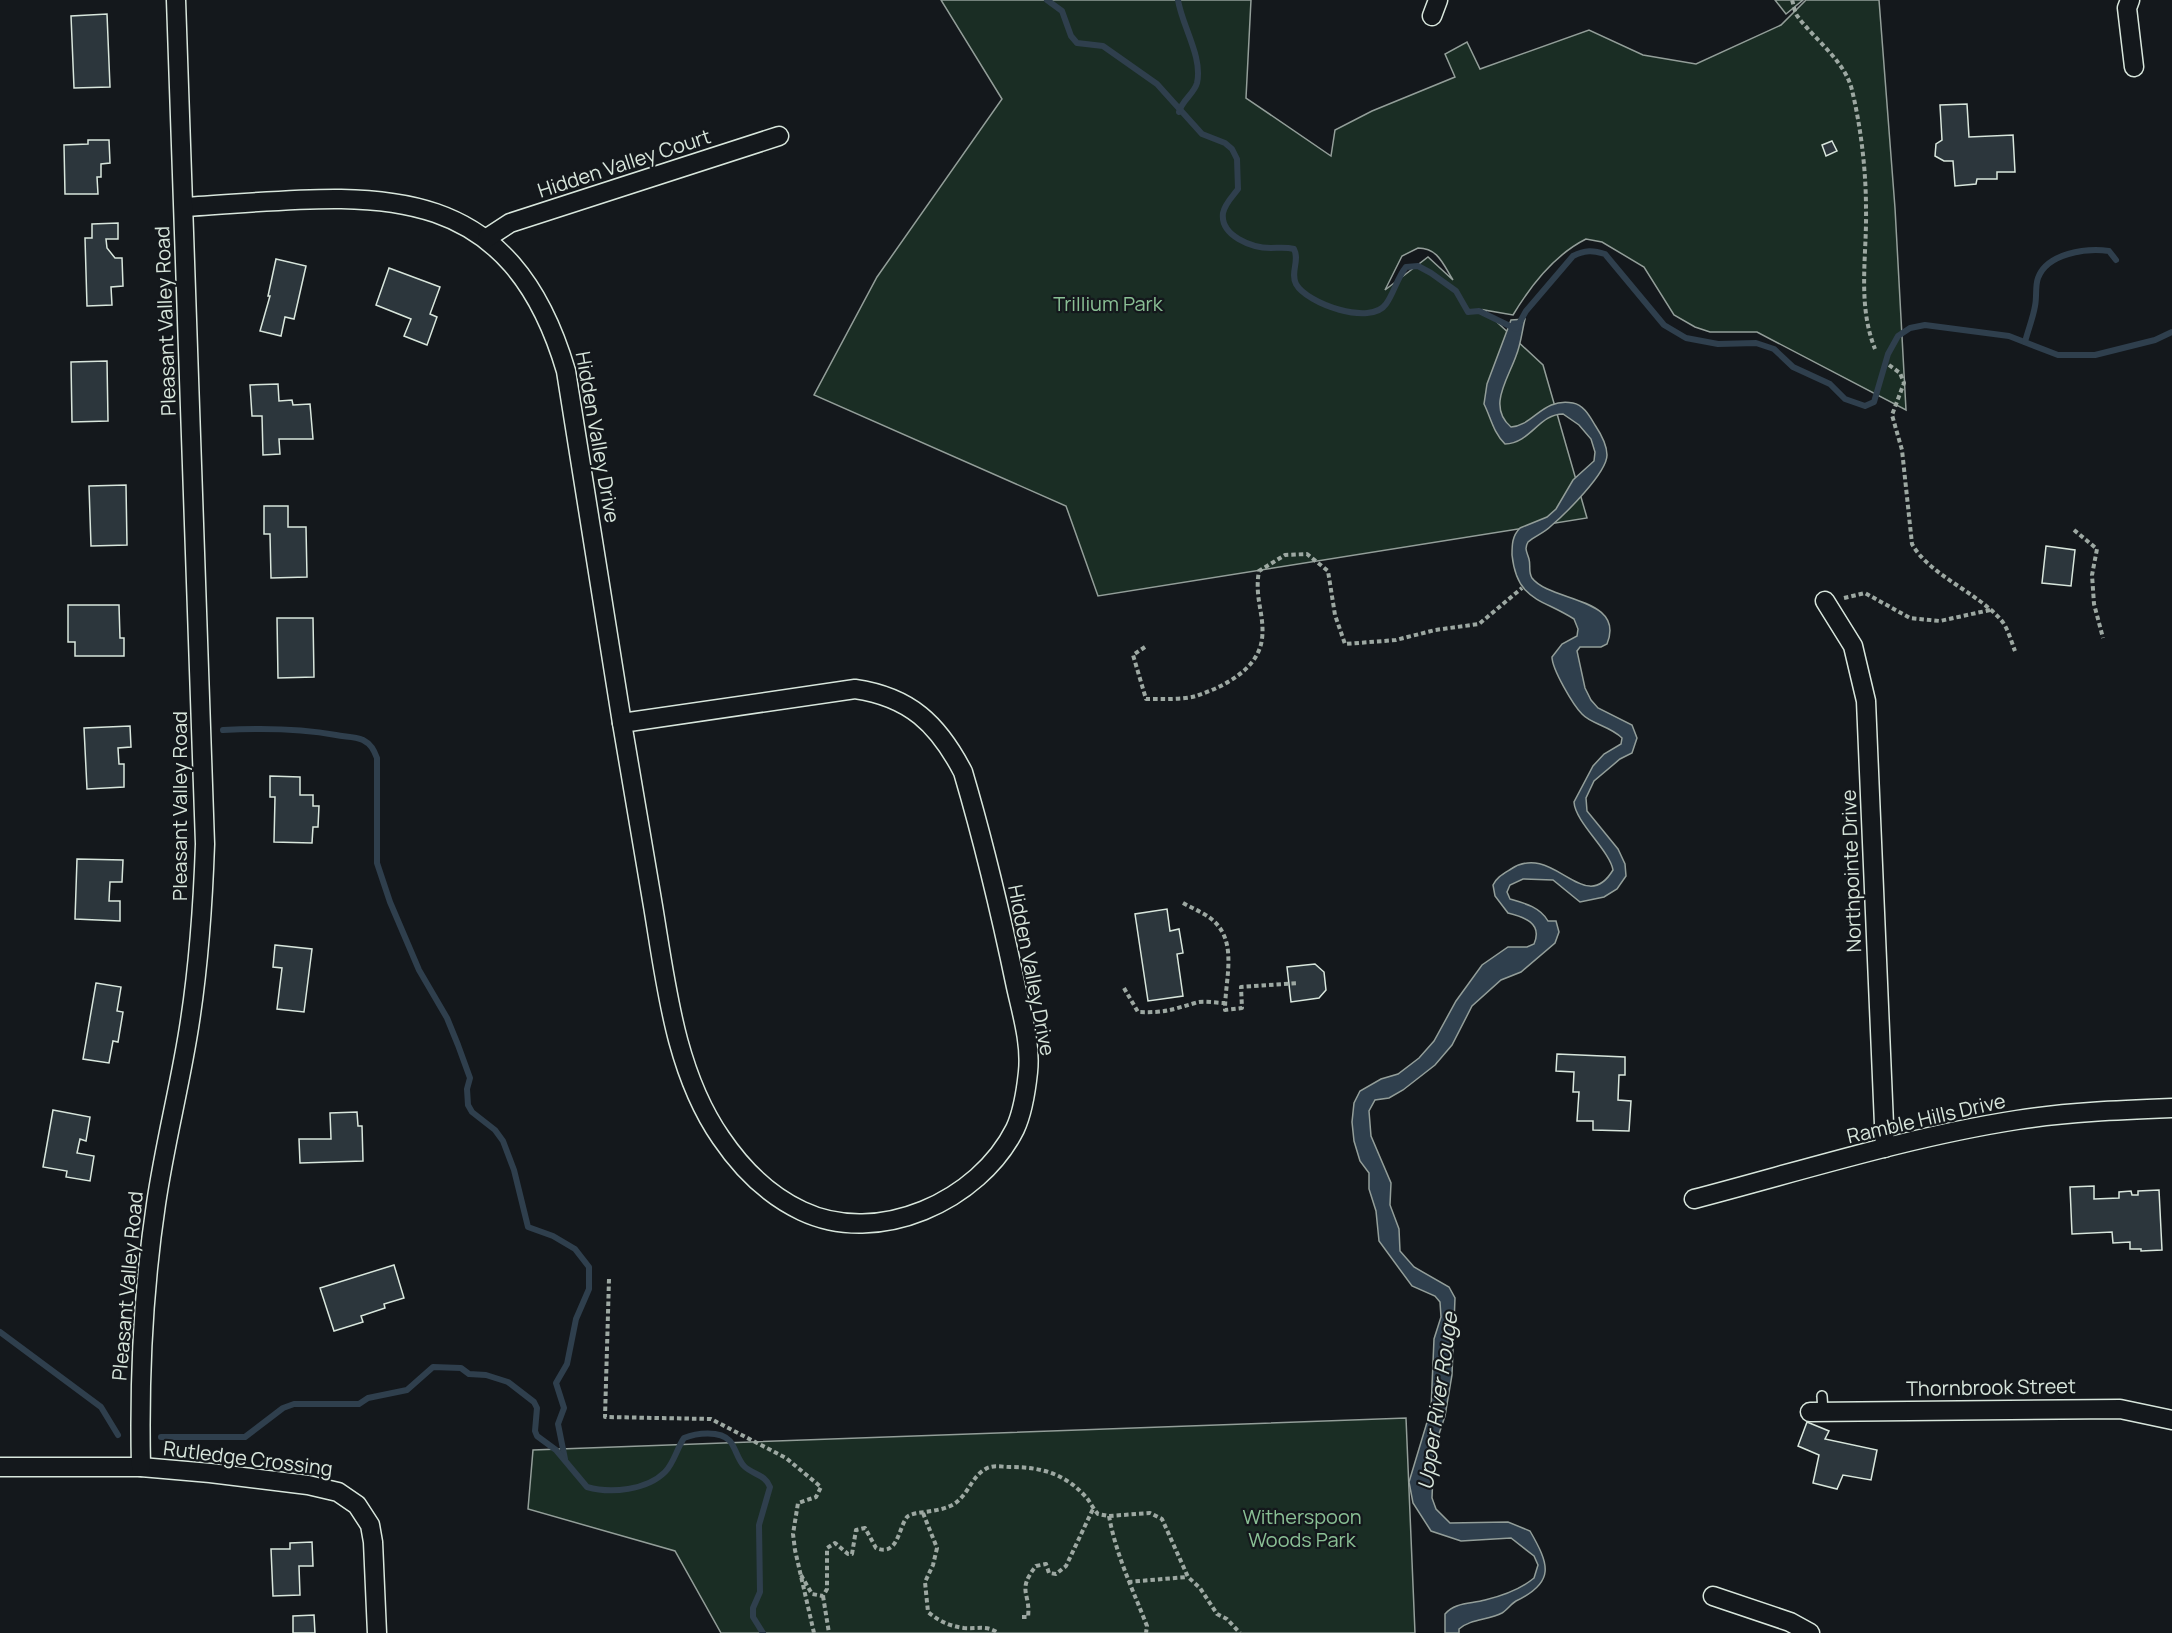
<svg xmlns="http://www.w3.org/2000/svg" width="2172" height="1633" font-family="Manrope,sans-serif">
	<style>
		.green { fill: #1a2d24; stroke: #939e99; stroke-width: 1.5; fill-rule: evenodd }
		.water { fill: #2f3f4d; stroke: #939e99; stroke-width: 1.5 }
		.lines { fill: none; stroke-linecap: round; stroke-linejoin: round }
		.stream { stroke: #2f3f4d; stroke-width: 6 }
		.building { fill: #2c363c; stroke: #d8e6dc; stroke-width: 1.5 }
		.lane-casing { stroke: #d8e6dc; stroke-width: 12 }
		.street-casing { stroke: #d8e6dc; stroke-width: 21 }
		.path { stroke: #9da8a2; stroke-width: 4; stroke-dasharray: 4.5 3; stroke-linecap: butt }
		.lane { stroke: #14181c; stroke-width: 9 }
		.street { stroke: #14181c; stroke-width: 18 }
		.labels { text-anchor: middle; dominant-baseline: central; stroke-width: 4.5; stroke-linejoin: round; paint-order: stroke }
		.street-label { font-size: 20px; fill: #d8e6dc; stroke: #14181c }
		.park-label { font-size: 20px; fill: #8ac095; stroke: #14181c }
		.water-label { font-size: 21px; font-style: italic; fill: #d8e6dc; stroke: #14181c }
	</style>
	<rect width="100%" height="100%" fill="#14181c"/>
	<!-- green -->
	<g class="green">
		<path d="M941,0H1251L1246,98L1331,156L1335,130L1372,111L1455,77L1445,54L1467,42L1480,69L1589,30L1643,55L1696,64L1781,25L1806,0H1879L1895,208L1906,410L1757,332H1710L1695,327L1674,315L1644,267L1602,242L1586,239C1554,255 1531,285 1513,315L1484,310L1543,365L1587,518L1098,596L1066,506L814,395L877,277L1002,99ZM1418,248C1438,248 1443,264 1453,280L1428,257L1385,290L1402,256Z"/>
		<path d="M1775,0H1803L1786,14Z"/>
		<path d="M1406,1418L1415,1633H721L675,1551L528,1509L533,1450Z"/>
	</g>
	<!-- water -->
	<path class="water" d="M1525,319C1522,331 1521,344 1516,356C1508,379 1487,407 1511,427C1533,426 1543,397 1573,403C1584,405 1590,417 1595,425C1601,434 1607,444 1607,455C1607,473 1565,514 1551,526C1544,533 1535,536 1528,542C1524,549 1527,552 1529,559C1531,566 1528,572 1532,578C1550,602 1626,597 1607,644L1601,647H1580L1577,651L1585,688L1591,700L1598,708L1632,725L1637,738L1632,753L1620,759L1594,781L1586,798L1587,811L1618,849L1625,864L1626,876L1617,889L1604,897L1580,902L1553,880L1523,879L1510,885L1507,892L1510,899C1524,903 1540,907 1548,921H1556L1559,932L1555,943L1521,972L1501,980L1472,1006L1452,1045L1435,1065L1403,1090L1389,1098L1375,1100L1369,1111L1371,1136L1391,1183L1390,1205L1399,1229L1400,1251L1414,1267L1449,1287L1455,1298L1452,1375L1445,1416L1434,1449L1432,1498L1436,1509L1450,1523L1508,1522L1530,1531C1549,1564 1556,1582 1516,1601C1511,1604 1507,1610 1502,1613C1489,1620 1470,1619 1459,1629V1633H1445V1614C1455,1602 1471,1604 1485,1600C1501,1596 1521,1589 1534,1578L1538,1565L1534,1556L1511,1538L1461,1541L1431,1531L1413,1503L1409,1482L1431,1409L1434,1339L1441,1317L1440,1302L1435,1296L1412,1286L1379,1241L1376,1211L1369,1189V1173L1360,1161L1354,1141L1352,1122L1354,1103L1360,1091L1381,1079L1398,1074L1419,1058L1434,1041L1456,1001L1482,965L1508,947H1527L1534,944C1543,923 1524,917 1508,913L1495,896L1493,885C1497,877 1503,874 1511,869C1554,841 1584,918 1613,870C1610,851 1575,822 1574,802L1593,766L1604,754L1621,744L1622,738C1610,726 1591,724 1582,714C1573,705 1552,669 1552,657L1562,644L1577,636L1578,629L1574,619C1541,598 1517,601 1512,555C1512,545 1512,536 1520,528L1547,517L1556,509L1573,480L1594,461L1595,452L1591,439L1579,425L1563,414C1539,414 1531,443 1505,444C1493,432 1491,418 1484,404L1487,384L1511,320Z"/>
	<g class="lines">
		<!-- stream -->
		<g class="stream">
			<path d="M1047,0L1062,11L1071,36L1077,43L1103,46L1157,84L1202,134L1225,143L1232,149L1237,159L1238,189C1233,196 1225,203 1223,213C1220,236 1252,248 1271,248C1279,248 1286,247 1294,249C1300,261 1290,272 1296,284C1307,304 1371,326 1386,304C1394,293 1397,278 1406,267L1418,266L1431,273L1456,291L1468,312L1479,311L1516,329L1526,311L1573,256C1585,250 1593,250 1605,254L1664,325L1686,338L1718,344L1756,343L1774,349L1793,367L1830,384L1845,399L1865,406L1874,402L1888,354L1898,336L1910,328L1925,325L2009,336L2058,355H2095L2155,340L2172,332"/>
			<path d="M1178,0C1182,26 1203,57 1197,83C1194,94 1182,100 1179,112"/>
			<path d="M2025,342C2028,330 2033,318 2035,306C2037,297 2035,286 2038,278C2047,253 2086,248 2109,251L2116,260"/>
			<path d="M223,730C262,728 298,728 336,735C345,737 354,736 363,740C371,744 374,750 377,758V863L390,902L419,970L447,1018L458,1045L470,1078L467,1089L468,1105L472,1112L495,1130L503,1141L514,1170L528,1227L553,1236L575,1249L589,1267V1289L576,1319L567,1364L556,1383L564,1408L558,1424L565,1459"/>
			<path d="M0,1332L101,1407L118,1435"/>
			<path d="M161,1437H245L283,1408L294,1404H359L368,1398L407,1390L433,1367L461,1368L469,1374L486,1375L508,1382L534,1402L537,1408L535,1431L537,1436L556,1450L587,1487C611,1494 647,1490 665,1472C674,1463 677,1448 684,1438C696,1433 720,1430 730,1441C736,1449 738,1460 744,1466C753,1475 765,1474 770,1487L759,1525L760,1592L753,1608V1617L763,1633"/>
		</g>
	</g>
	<!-- building -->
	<g class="building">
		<path d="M107,14L110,87L74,88L71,16Z"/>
		<path d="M1967,104L1969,137L2013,135L2015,172H1997V179H1977L1976,184L1955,186L1953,161H1944L1935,156L1936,144L1942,140L1940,105Z"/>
		<path d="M88,140H109L110,163L101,164V177H97L98,194H65L64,145L88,144Z"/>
		<path d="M1832,141L1837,151L1826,156L1822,145Z"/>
		<path d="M118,223V239H106L107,248L115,258H122L123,286L111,287L112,305L87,306L85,238H92V224Z"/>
		<path d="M276,259L306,266L294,319L285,317L281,336L260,331L270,296H268Z"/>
		<path d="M389,268L440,287L430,314L437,317L427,345L404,336L411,319L376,305Z"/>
		<path d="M107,361L108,421L72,422L71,362Z"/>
		<path d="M278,384L279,401L292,400L293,405L310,404L313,439H279L280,454L263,455L262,416H252L250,385Z"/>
		<path d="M126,485L127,545L91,546L89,486Z"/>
		<path d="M264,506H288V527H306L307,577L271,578L270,534H264Z"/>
		<path d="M2046,546L2075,550L2071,586L2042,583Z"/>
		<path d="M68,605H119L120,638H124V656H75V642H68Z"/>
		<path d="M277,618H313L314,677L278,678Z"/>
		<path d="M130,726L131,747L118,748L119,764H124V787L87,789L84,728Z"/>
		<path d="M270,776L300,777V795H313V806H319L318,827H313L312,843L274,842L275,797H270Z"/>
		<path d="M77,859L123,860L122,882H110L109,901H120V921L75,919Z"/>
		<path d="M1167,909L1170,931L1179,929L1183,953L1177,954L1183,996L1148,1001L1135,914Z"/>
		<path d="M275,945L312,949L304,1012L277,1009L282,968L273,967Z"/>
		<path d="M1315,964L1324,972L1326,990L1319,998L1291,1002L1287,967Z"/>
		<path d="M96,983L121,987L117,1011L123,1012L118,1042L113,1041L109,1063L83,1059Z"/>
		<path d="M1557,1054L1625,1057V1075H1619L1618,1100L1631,1101L1629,1131L1593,1130V1121H1577L1579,1092H1573L1574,1072L1556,1071Z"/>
		<path d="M53,1110L90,1117L86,1141L80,1139L77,1153L94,1156L90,1181L66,1177L67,1171L43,1167Z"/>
		<path d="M357,1112L358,1126H362L363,1161L300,1163L299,1139H331L330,1113Z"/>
		<path d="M2094,1186V1199L2119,1198V1192L2131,1191L2132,1195H2138V1191L2159,1190L2162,1250L2141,1251V1249H2130V1242L2113,1243L2112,1232L2072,1234L2070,1187Z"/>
		<path d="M394,1265L404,1298L384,1304L385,1308L361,1316L363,1322L334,1331L320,1288Z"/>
		<path d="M1807,1422L1829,1431L1825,1439L1877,1450L1871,1480L1843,1475L1837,1489L1813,1483L1819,1455L1798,1446Z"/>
		<path d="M312,1542L313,1566H299L300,1595L273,1596L271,1549H290V1543Z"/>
		<path d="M314,1615L315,1633H293V1616Z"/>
	</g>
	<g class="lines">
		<defs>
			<path id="lane" d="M1822,1396L1823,1412"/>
			<g id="street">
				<path d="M2130,0L2127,8L2134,67"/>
				<path d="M1432,16L1438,0"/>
				<path d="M184,207C357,197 505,164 566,371L622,723"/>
				<path d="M487,238L510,223L779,136"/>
				<path d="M1825,601L1853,646L1866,701L1885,1148"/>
				<path d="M855,689C910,697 938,724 963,772C984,843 1001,915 1016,987C1022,1014 1031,1044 1028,1072C1026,1091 1023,1112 1015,1129C979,1201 878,1247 802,1211C768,1195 742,1169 721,1138C675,1072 666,984 653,906C643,845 632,784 622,723Z"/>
				<path d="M1694,1199C1801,1171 1908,1137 2017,1120C2068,1112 2120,1110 2172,1108"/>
				<path d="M1810,1412L2120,1409L2172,1420"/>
				<path d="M0,1467H141L210,1473L308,1485L338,1492L357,1505L370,1525L373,1542L377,1633"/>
				<path d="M141,1467C139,1379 143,1291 156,1204C165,1142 181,1082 190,1021C199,962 203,903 205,844L176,0"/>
				<path d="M1713,1596L1790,1622L1810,1633"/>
			</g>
		</defs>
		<!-- lane casing -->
		<use href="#lane" class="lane-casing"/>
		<!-- street casing -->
		<use href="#street" class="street-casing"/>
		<!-- path -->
		<g class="path">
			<path d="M1792,0C1794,5 1794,12 1798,17C1815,40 1845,61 1852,90C1861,128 1866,170 1866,209C1867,256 1857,304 1875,349"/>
			<path d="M1889,365L1900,373L1904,383L1892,415L1902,450L1912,544C1929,575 1977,592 2001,620C2008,628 2011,641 2015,651"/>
			<path d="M2074,530L2097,549L2092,575L2094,604L2103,638"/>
			<path d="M1844,598L1865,593L1910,618L1940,621L1990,610"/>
			<path d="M1145,647L1133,655L1146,699C1161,699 1182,700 1196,696C1223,687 1258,670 1262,639C1265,615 1254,598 1259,571L1285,555L1307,554L1328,571L1335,615L1345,644L1396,640L1435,630L1479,624L1522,588"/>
			<path d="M1183,903C1190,907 1197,910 1204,914C1241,935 1225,976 1225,1010L1242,1008L1241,987L1298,983"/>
			<path d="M1124,988L1138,1012C1164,1013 1171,1010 1195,1003C1203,1000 1216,1003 1225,1003"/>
			<path d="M609,1279L605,1417L711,1419L786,1458L821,1487L816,1497L798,1503L793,1534L795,1550L814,1633"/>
			<path d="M923,1513L937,1548L933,1565L925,1582L928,1612C939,1621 949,1626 964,1628C978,1629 987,1625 998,1633"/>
			<path d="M1109,1516C1116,1555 1133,1590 1147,1626L1146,1633"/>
			<path d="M801,1575L812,1594L823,1596L827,1589V1548L835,1543L848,1554H852L856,1530L865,1528L876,1548C898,1557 898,1529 907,1517C912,1511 940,1513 954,1504C968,1495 971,1478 984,1470C992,1464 1001,1467 1010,1467C1040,1467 1064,1473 1085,1496C1090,1501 1093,1509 1098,1514L1109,1516L1150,1513L1162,1519L1188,1577L1200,1588L1217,1614L1227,1619L1240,1633"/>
			<path d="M1128,1582L1187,1577"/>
			<path d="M823,1596L829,1633"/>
			<path d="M1022,1617H1028C1031,1593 1016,1591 1036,1566L1046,1564L1049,1573L1056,1574L1066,1566L1093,1509"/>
		</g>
		<!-- lane -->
		<use href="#lane" class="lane"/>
		<!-- street -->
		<use href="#street" class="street"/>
	</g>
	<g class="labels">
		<!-- street labels -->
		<g class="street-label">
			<text transform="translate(624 163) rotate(-18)">Hidden Valley Court</text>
			<text transform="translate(165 321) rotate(-92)">Pleasant Valley Road</text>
			<text transform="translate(598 437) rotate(80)">Hidden Valley Drive</text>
			<text transform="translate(179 806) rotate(-90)">Pleasant Valley Road</text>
			<text transform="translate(1851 871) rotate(-92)">Northpointe Drive</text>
			<text transform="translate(1032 970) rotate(79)">Hidden Valley Drive</text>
			<text transform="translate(1926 1118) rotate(-13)">Ramble Hills Drive</text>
			<text transform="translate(127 1286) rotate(-85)">Pleasant Valley Road</text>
			<text transform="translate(1991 1387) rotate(-1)">Thornbrook Street</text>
			<text transform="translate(248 1458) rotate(7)">Rutledge Crossing</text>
		</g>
		<!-- park labels -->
		<g class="park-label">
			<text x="1108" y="303">Trillium Park</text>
			<text x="1302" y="1516">Witherspoon<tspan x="1302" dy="23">Woods Park</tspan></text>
		</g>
		<!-- water labels -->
		<g class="water-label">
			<text transform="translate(1437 1401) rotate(-82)">Upper River Rouge</text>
		</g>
	</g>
</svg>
